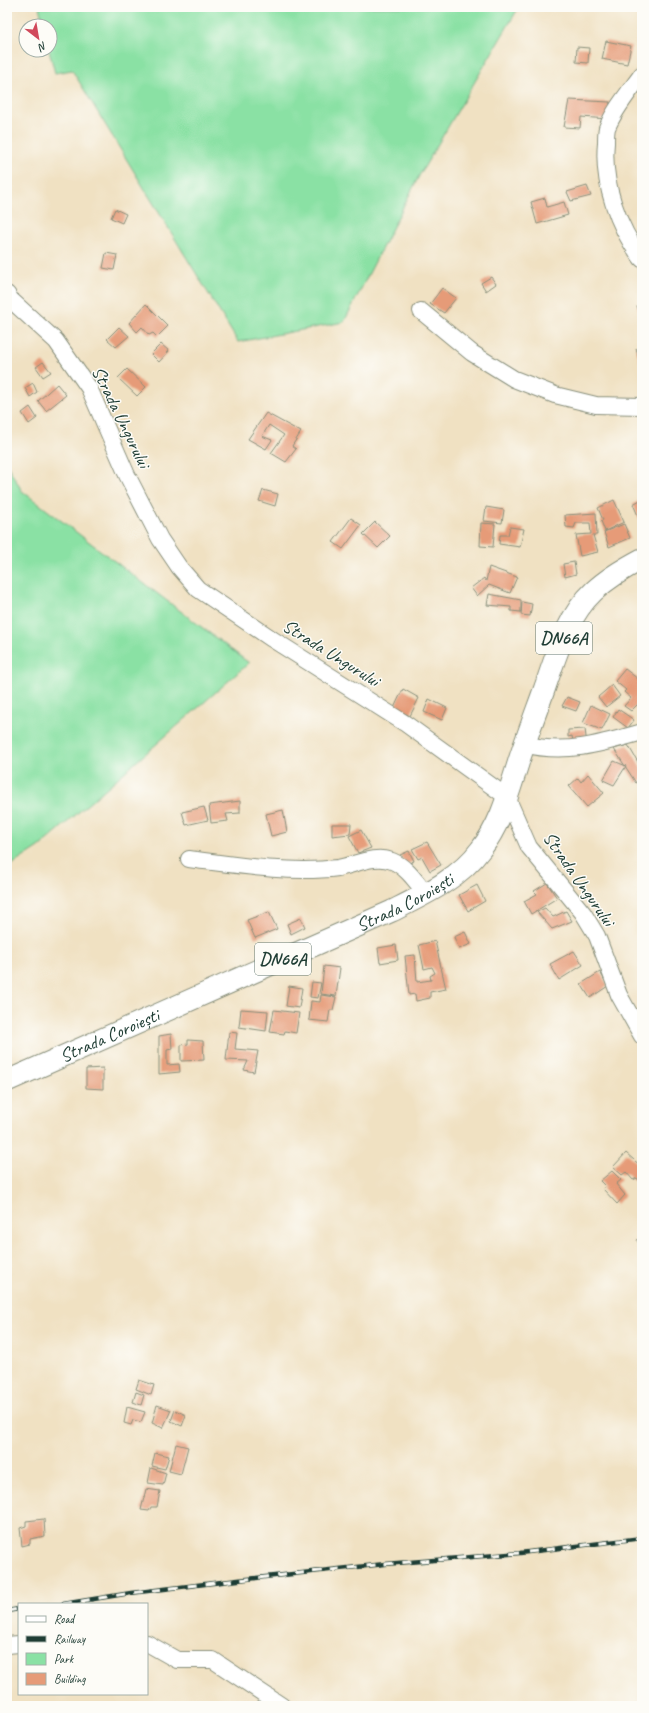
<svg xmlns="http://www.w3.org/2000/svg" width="649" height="1713" font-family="Caveat,sans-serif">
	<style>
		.green { fill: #8ae1a4; stroke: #548f6c }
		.building { fill: #e69b78 }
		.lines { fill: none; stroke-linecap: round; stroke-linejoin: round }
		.minor-casing { stroke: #888f7b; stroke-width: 18 }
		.major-casing { stroke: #888f7b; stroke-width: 23 }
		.minor { stroke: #fff; stroke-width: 16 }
		.major { stroke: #fff; stroke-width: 21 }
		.rail-casing { stroke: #1f3d34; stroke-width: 4.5 }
		.rail { stroke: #fdfcf7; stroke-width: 3; stroke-dasharray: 9; stroke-linecap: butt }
		.labels { text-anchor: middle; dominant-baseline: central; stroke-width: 3; stroke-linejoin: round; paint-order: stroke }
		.shield { fill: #fdfcf7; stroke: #62766e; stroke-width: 1 }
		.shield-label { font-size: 18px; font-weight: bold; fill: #1f3d34 }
		.street-label { font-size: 19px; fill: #1f3d34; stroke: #fdfcf7 }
	</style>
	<rect width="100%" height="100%" fill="#fdfcf7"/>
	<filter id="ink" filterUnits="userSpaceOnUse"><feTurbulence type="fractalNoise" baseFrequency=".025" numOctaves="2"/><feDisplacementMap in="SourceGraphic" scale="8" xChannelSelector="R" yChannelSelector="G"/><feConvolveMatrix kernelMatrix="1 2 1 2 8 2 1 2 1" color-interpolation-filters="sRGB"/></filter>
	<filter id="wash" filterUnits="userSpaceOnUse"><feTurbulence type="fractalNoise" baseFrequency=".012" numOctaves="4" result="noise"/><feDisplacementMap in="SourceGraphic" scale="16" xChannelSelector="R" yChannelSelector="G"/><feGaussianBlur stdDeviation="0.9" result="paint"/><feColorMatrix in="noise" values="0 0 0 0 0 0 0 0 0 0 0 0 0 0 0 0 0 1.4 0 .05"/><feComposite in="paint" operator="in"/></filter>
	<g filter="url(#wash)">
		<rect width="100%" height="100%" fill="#f0e1c2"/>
		<!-- green -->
		<g class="green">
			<path d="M39,7H519L419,176L344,322L238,342L72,70L55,73L49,50L50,26H44Z"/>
			<path d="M7,465L22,491L249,663L39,847L7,868Z"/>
		</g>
		<g id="blocks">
			<!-- building -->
			<g class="building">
				<path d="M606,41L631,46L627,64L602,59Z"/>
				<path d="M577,47L589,48L588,63L576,62Z"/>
				<path d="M569,100L610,102L608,119L581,117L580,128L564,127Z"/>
				<path d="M587,186L591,196L571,201L567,192Z"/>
				<path d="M545,198L547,207L564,202L568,215L537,224L531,202Z"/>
				<path d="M115,209L126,214L122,223L111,218Z"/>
				<path d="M106,253L117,255L114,270L103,268Z"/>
				<path d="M491,277L496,284L486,291L481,283Z"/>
				<path d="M442,288L456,298L444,313L430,304Z"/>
				<path d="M146,304L168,326L157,337L153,333L149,335L142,327L137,332L129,323Z"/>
				<path d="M642,304V318L637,306Z"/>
				<path d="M119,327L129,336L116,347L107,339Z"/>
				<path d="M161,344L169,351L159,362L151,354Z"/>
				<path d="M642,347V362H640L636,349Z"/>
				<path d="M43,362L51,372L43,377L36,367Z"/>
				<path d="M127,369L146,387L137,396L118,378Z"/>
				<path d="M33,383L37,392L30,397L25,388Z"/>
				<path d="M57,384L66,395L46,411L38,401Z"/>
				<path d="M30,407L37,418L29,424L22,413Z"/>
				<path d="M266,413L301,432L292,446L296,449L286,462L271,453L284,435L269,425L262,436L272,440L266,449L248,439Z"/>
				<path d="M263,490L278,494L275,506L259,501Z"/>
				<path d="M642,499V525L633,504Z"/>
				<path d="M614,500L624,522L605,531L601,521L603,520L598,508Z"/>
				<path d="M486,507L504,510L502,523L484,521Z"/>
				<path d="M596,513L597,535H593L598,552L580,556L576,535L591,534L590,523H576L574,528L566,527L565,515Z"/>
				<path d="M351,518L361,525L343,549L333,542Z"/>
				<path d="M375,522L390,536L378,548L363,534Z"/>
				<path d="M481,523L495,524L493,547L480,546Z"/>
				<path d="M624,524L630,538L609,547L604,532Z"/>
				<path d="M510,527L524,529L520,547L499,544L500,535H508Z"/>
				<path d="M574,562L576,574L565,577L563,564Z"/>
				<path d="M489,567L517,577L510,593L489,585L477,596L471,588L484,578L486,581Z"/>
				<path d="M489,594L521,600V612L511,611V607L487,605Z"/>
				<path d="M522,602L532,604L530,616L521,615Z"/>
				<path d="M625,669L642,682V700L631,711L624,706L631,698L624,692L626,690L615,681Z"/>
				<path d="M612,685L620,696L606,707L598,697Z"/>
				<path d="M403,689L419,698L410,716L394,708Z"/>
				<path d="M567,697L580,702L576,711L562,706Z"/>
				<path d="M429,699L447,708L442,720L424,712Z"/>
				<path d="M591,705L610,714L602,730L583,723Z"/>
				<path d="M618,709L634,720L628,728L613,717Z"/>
				<path d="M585,729L587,745L574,747L572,736L568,737V730Z"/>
				<path d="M628,745L642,769V779L636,783L614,749Z"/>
				<path d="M614,761L626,766L614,785L603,780Z"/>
				<path d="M588,774L604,793L587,807L569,786L578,778L581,782Z"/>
				<path d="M240,801V813L226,814L228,821L211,823L209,805Z"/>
				<path d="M204,807L208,820L186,825L182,812Z"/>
				<path d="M283,810L287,832L271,836L266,814Z"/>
				<path d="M332,824H351L350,834L332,836Z"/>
				<path d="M361,830L371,848L358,853L349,836Z"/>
				<path d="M427,842L441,865L430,871L422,857L418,859L412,849Z"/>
				<path d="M409,851L414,861L405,865L400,855Z"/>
				<path d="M547,883L557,898L531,914L524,901L537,894L534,891Z"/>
				<path d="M477,885L485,901L468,911L459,895Z"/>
				<path d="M545,908L553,917L566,911L572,921L552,929L537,912Z"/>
				<path d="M269,912L277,929L255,938L247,920Z"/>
				<path d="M301,918L305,927L291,934L287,924Z"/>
				<path d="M465,932L471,944L459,949L454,937Z"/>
				<path d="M435,941L446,989L430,992V998L416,1001L415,994L409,995L405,956L415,955L417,982L431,980L430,976L435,973L432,967L424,969L419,945Z"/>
				<path d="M396,945L398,960L380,963L378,948Z"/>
				<path d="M574,951L583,965L559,980L550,964Z"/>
				<path d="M324,966L340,968L336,996L321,994Z"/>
				<path d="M600,972L608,986L590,998L581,984Z"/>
				<path d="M312,982L321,983L318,998L310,997Z"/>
				<path d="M289,986L302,988L299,1008L286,1006Z"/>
				<path d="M321,995L336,997L333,1010H330L328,1022L309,1020L311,1001L320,1002Z"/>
				<path d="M241,1009L268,1011L266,1031L239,1027Z"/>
				<path d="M274,1010L299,1013L296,1033L285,1031L284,1034L270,1032Z"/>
				<path d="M229,1032L237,1033L235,1049L258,1051L254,1072L244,1070L248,1061L226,1060Z"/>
				<path d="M171,1034L172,1049L167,1050V1065L179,1064L180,1072L159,1074V1036Z"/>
				<path d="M188,1040L203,1041L204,1060L181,1061V1045L188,1044Z"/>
				<path d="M103,1068V1089L86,1088V1069Z"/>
				<path d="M626,1153L642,1167V1180L640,1182L637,1178L633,1180L626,1172L622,1175L613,1167Z"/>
				<path d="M612,1171L621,1180L616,1184L625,1195L617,1204L603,1189L605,1186L600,1181Z"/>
				<path d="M642,1238V1250L637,1240Z"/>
				<path d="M139,1380L154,1385L151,1395L136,1389Z"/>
				<path d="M136,1392L144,1395L141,1405L133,1402Z"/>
				<path d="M157,1405L171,1410L163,1428L152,1423Z"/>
				<path d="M127,1407L145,1412L141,1422L133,1420L131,1425L124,1423Z"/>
				<path d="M175,1410L186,1415L182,1426L171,1421Z"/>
				<path d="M176,1444L188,1447L181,1474L169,1471Z"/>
				<path d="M155,1453L169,1456L165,1469L152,1466Z"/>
				<path d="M151,1468L166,1473L163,1485L148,1483Z"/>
				<path d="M146,1489L160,1491L157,1507H151L149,1511L141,1510Z"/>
				<path d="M7,1503L10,1522L7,1523Z"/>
				<path d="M44,1519L45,1536L30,1539V1544L22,1546L20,1528L26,1526V1521Z"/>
			</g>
		</g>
	</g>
	<g filter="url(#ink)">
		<use href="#blocks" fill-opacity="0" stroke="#888f7b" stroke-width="1"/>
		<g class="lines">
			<defs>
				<g id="minor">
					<path d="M642,74C630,91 615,108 607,128C606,132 606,138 606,143C602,183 618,227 642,259"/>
					<path d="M7,294L11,300L56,341L89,388L127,475L160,539L179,567L198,589L272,639L406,724L507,797L529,847L583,913L597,936L619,995L642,1036"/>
					<path d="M421,311L472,353L514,379L555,395L596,405L642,406"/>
					<path d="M524,744C564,755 601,744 639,733"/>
					<path d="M189,859C236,865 290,874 338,868C355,865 375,854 392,861C407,867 417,883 426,894"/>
					<path d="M147,1643L177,1660H213L282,1706"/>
					<path d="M7,1645L19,1644"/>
				</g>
				<g id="major">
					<path id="s1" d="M7,1081L392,911C424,895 459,879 481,849C500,825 508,795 517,767C525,741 535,715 544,690C556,656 567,616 594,591C608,578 625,568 642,559"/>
				</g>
			</defs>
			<!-- minor casing -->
			<use href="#minor" class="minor-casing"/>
			<!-- major casing -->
			<use href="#major" class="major-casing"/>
			<!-- minor -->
			<use href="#minor" class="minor"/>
			<!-- major -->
			<use href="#major" class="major"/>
			<defs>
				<g id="rail">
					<path d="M63,1604L131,1593L238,1580L385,1564L520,1553L642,1538"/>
					<path d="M7,1611L19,1609"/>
				</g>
			</defs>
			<!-- rail casing -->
			<use href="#rail" class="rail-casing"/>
			<!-- rail -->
			<use href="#rail" class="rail"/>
		</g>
	</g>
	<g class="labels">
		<!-- shield labels -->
		<g class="shield">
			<rect x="536" y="622" width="56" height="32" rx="3"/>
			<rect x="255" y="943" width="56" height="32" rx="3"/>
		</g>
		<g class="shield-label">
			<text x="564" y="638">DN66A</text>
			<text x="283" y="959">DN66A</text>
		</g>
		<!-- street labels -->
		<g class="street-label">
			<text transform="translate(121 417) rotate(64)">Strada Ungurului</text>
			<text transform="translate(331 653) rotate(32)">Strada Ungurului</text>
			<text transform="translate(579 879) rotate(55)">Strada Ungurului</text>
			<text stroke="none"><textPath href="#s1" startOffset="436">Strada Coroiești</textPath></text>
			<text stroke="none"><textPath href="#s1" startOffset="112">Strada Coroiești</textPath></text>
		</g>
	</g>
	<!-- margin -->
	<rect width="649" height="1713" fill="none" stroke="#fdfcf7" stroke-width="24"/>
	<!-- legend -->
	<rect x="18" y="1603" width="130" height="92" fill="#fdfcf7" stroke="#a4b0a9"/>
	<rect x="26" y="1616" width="20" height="6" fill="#ffffff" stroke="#a4b0a9"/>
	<text x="54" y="1623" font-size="12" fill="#1f3d34">Road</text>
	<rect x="26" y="1636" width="20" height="6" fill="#1f3d34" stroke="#a4b0a9"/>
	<text x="54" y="1643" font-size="12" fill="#1f3d34">Railway</text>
	<rect x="26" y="1653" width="20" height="12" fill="#8ae1a4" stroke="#a4b0a9"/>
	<text x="54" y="1663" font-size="12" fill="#1f3d34">Park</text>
	<rect x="26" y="1673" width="20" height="12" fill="#e69b78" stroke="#a4b0a9"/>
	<text x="54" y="1683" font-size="12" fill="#1f3d34">Building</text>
	<!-- north arrow -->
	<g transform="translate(38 38) rotate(149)"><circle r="19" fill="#fdfcf7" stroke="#a4b0a9"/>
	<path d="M0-3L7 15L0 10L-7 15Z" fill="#d1495b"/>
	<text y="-6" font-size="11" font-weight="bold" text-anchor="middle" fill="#1f3d34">N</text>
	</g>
</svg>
